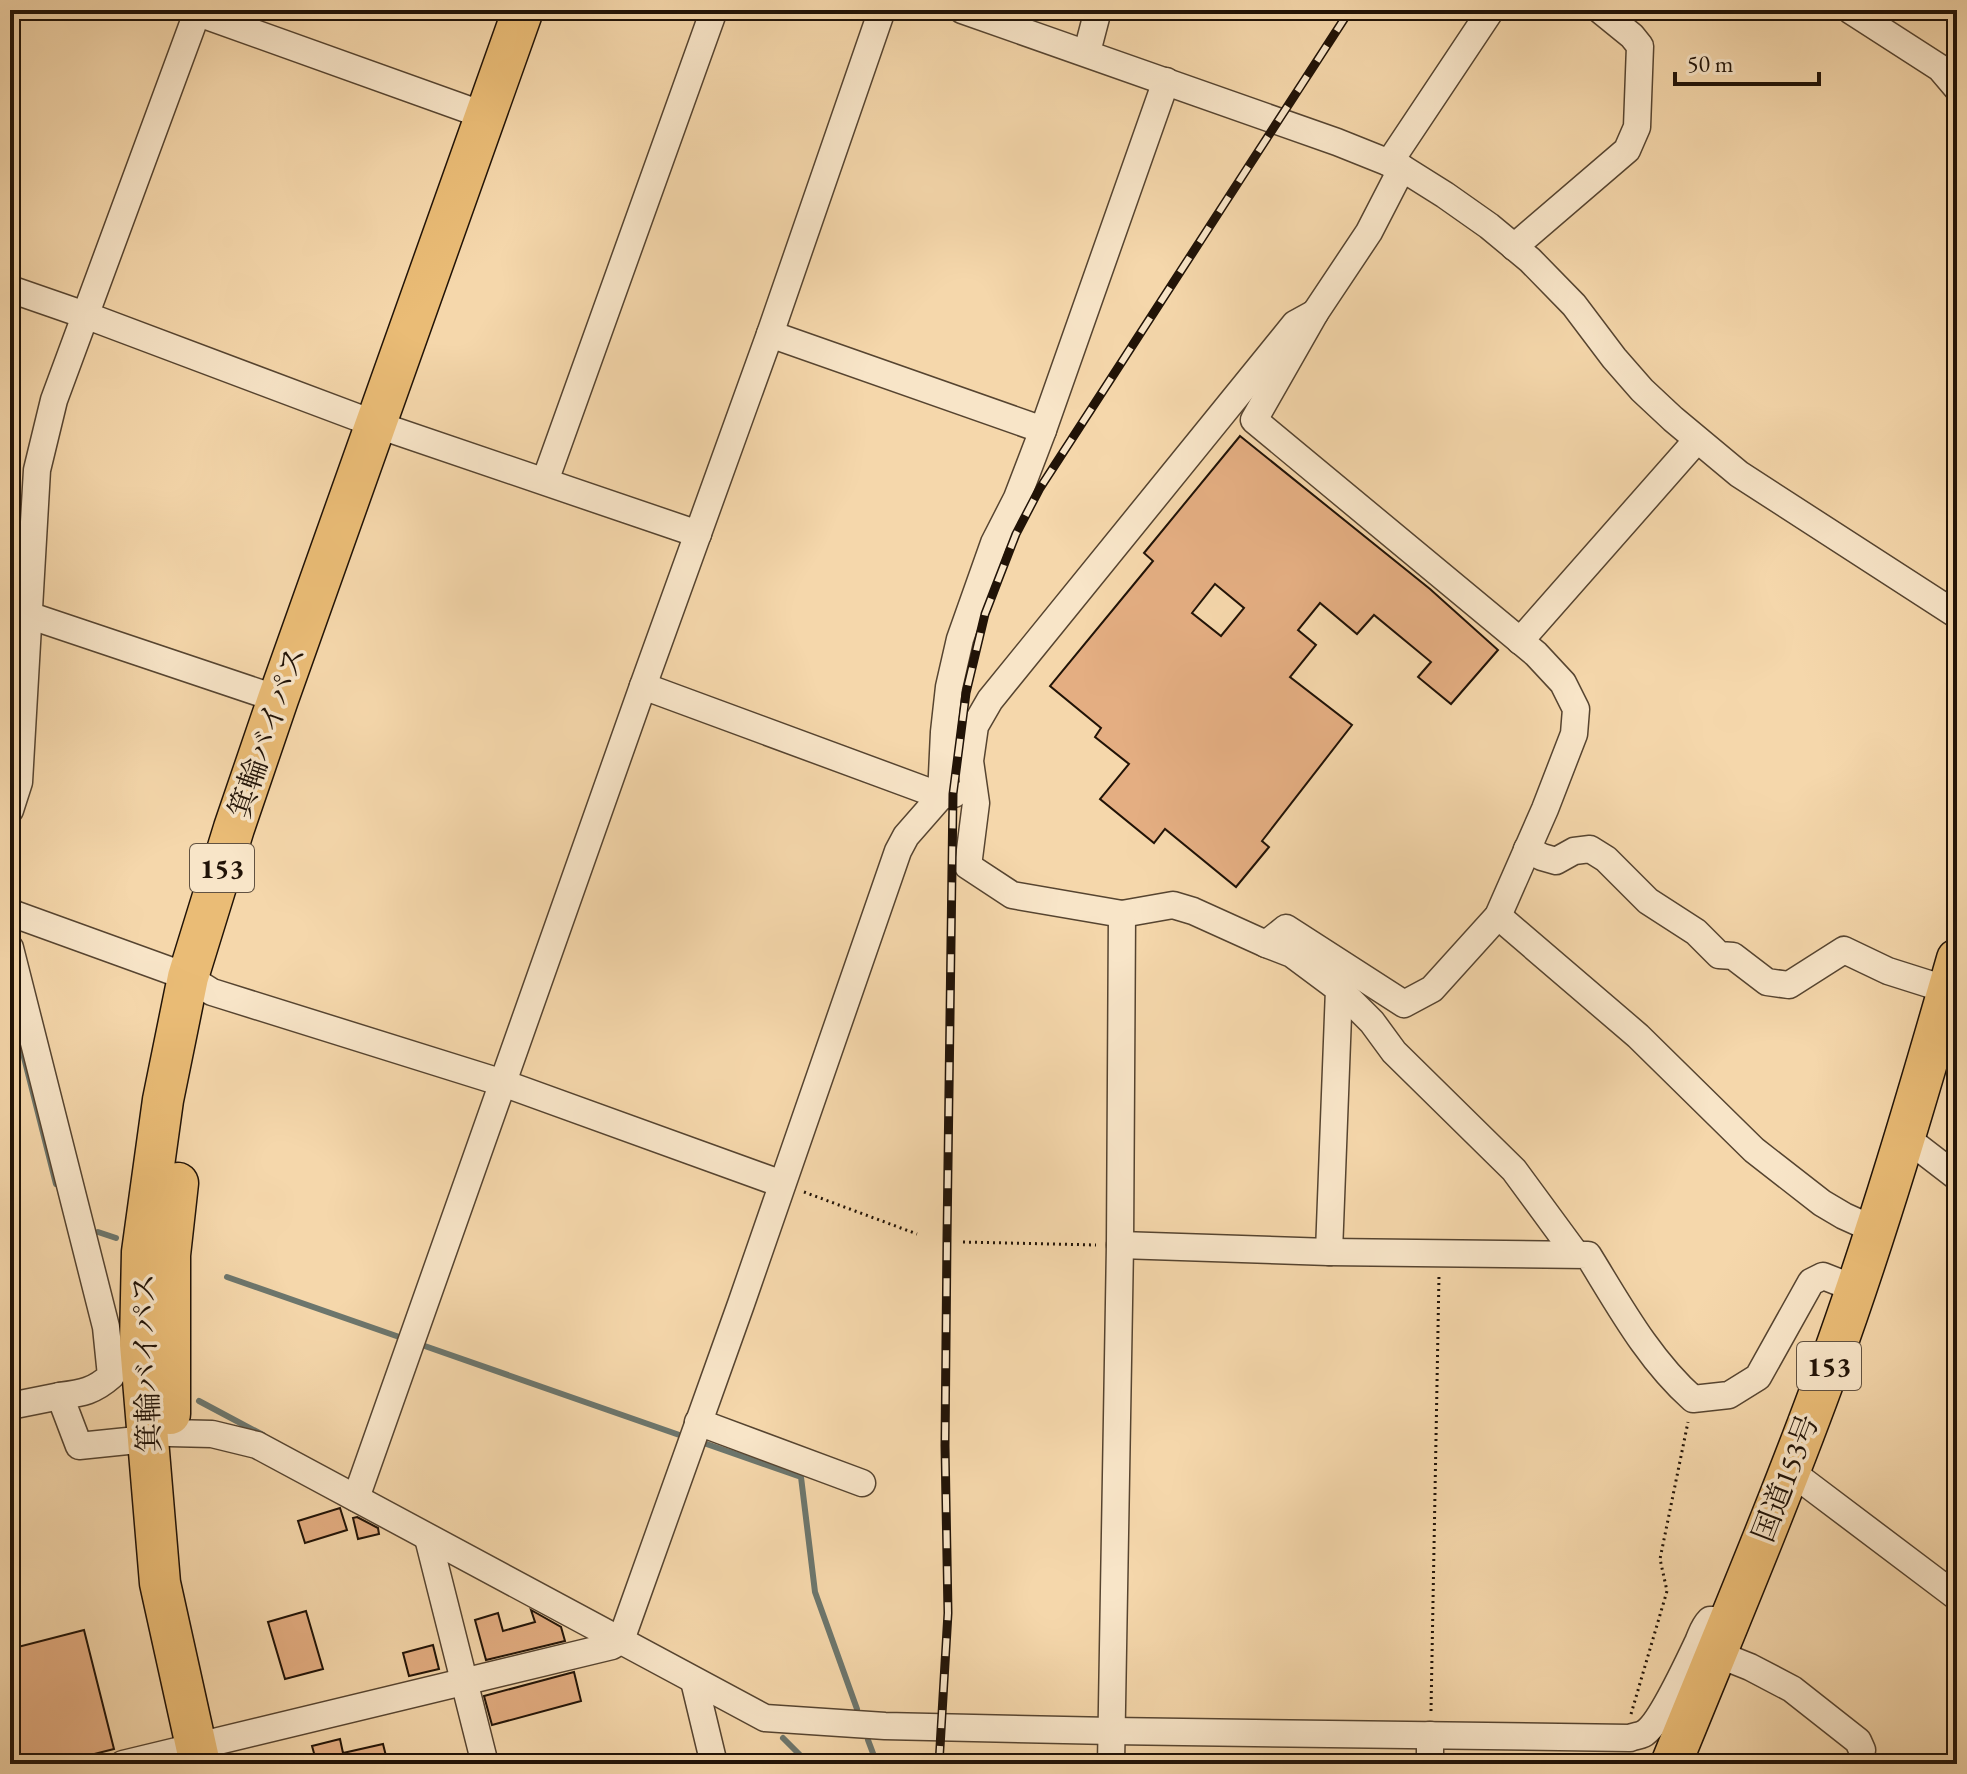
<svg xmlns="http://www.w3.org/2000/svg" width="1967" height="1774" font-family="'EB Garamond','Noto Serif JP',serif">
	<style>
		.lines { fill: none; stroke-linecap: round; stroke-linejoin: round }
		.stream { stroke: #6c766d; stroke-width: 6 }
		.building { fill: #e4ae82; stroke: #211307; stroke-width: 2; fill-rule: evenodd }
		.minor-casing { stroke: #564430; stroke-width: 29 }
		.highway-casing { stroke: #211307; stroke-width: 43 }
		.path { stroke: #211307; stroke-width: 3; stroke-dasharray: 2 4; stroke-linecap: butt }
		.minor { stroke: #f8e5c8; stroke-width: 26 }
		.highway { stroke: #eabc76; stroke-width: 40 }
		.rail-casing { stroke: #211307; stroke-width: 9 }
		.rail { stroke: #f8e5c8; stroke-width: 6; stroke-dasharray: 18; stroke-linecap: butt }
		.labels { text-anchor: middle; dominant-baseline: central; stroke-width: 7; stroke-linejoin: round; paint-order: stroke }
		.shield { fill: #f8e5c8; stroke: #625241; stroke-width: 2 }
		.shield-label { font-size: 28px; font-weight: bold; fill: #211307 }
		.street-label { font-size: 30px; fill: #211307; stroke: #f8e5c8 }
	</style>
	<rect width="100%" height="100%" fill="#f5d7ab"/>
	<filter id="stains"><feTurbulence type="fractalNoise" baseFrequency=".0025" numOctaves="4"/><feColorMatrix values="0 0 0 0 .2 0 0 0 0 .09 0 0 0 0 .02 0 0 0 .5 -.17"/></filter>
	<radialGradient id="worn" r=".72"><stop offset=".6" stop-color="#630" stop-opacity="0"/><stop offset="1" stop-color="#630" stop-opacity=".3"/></radialGradient>
	<g class="lines">
		<!-- stream -->
		<g class="stream">
			<path d="M10,1002L56,1184"/>
			<path d="M98,1232L116,1238"/>
			<path d="M227,1277L405,1339"/>
			<path d="M419,1344L688,1438"/>
			<path d="M199,1401L263,1435"/>
			<path d="M698,1441L801,1477L815,1592L857,1709"/>
			<path d="M783,1738L809,1764"/>
			<path d="M868,1740L877,1764"/>
		</g>
	</g>
	<!-- building -->
	<g class="building">
		<path d="M1240,436L1430,589L1498,650L1451,704L1418,677L1431,662L1374,615L1357,634L1320,603L1298,630L1316,645L1290,677L1352,725L1262,841L1269,847L1236,887L1165,829L1154,843L1100,799L1129,764L1095,737L1101,728L1050,686L1153,561L1144,553ZM1215,584L1244,608L1221,636L1192,613Z"/>
		<path d="M340,1508L347,1530L305,1543L298,1521Z"/>
		<path d="M357,1517L378,1528L379,1534L358,1539L353,1518Z"/>
		<path d="M531,1610L561,1627L565,1641L486,1660L475,1620L498,1613L503,1631L535,1622Z"/>
		<path d="M306,1611L323,1669L285,1679L268,1622Z"/>
		<path d="M84,1630L114,1749L55,1764H10V1649Z"/>
		<path d="M433,1645L439,1669L409,1676L403,1653Z"/>
		<path d="M574,1672L581,1701L492,1725L484,1696Z"/>
		<path d="M340,1739L343,1753L383,1744L388,1764H317L312,1746Z"/>
	</g>
	<g class="lines">
		<defs>
			<g id="minor">
				<path d="M190,10L486,116"/>
				<path d="M962,10L1337,142L1402,168L1445,195L1489,226L1530,260L1574,305L1614,358L1642,390L1673,419L1739,474L1957,615"/>
				<path d="M1850,10L1940,68L1957,88"/>
				<path d="M1087,52L1098,10"/>
				<path d="M1389,163L1491,10"/>
				<path d="M1514,247L1627,150L1637,127L1640,46L1632,36L1600,10"/>
				<path d="M10,289L85,315L375,424L698,534"/>
				<path d="M770,334L1043,430"/>
				<path d="M545,481L714,10"/>
				<path d="M28,615L278,699"/>
				<path d="M1520,641L1697,440"/>
				<path d="M643,686L941,796L954,794"/>
				<path d="M10,810L19,782L37,470L54,400L198,10"/>
				<path d="M1527,849L1542,857L1556,861L1574,851L1590,849L1606,859L1648,901L1696,932L1719,955L1733,956L1767,982L1789,985L1844,950L1888,971L1948,990"/>
				<path d="M10,910L14,914L188,977L212,992L503,1083L782,1184"/>
				<path d="M1122,914L1173,905L1193,911L1266,944L1286,928L1404,1004L1432,989L1498,916L1545,809L1574,734L1576,709L1563,683L1536,654L1254,420L1315,313L1369,232L1402,168"/>
				<path d="M1498,916L1638,1036L1754,1150L1822,1203L1844,1216L1875,1230"/>
				<path d="M1266,944L1292,954L1339,989L1329,1252"/>
				<path d="M10,948L106,1327L111,1376C94,1391 83,1393 60,1396L79,1446L147,1439"/>
				<path d="M1339,989L1372,1022L1394,1052L1514,1170L1575,1253"/>
				<path d="M1905,1137L1957,1177"/>
				<path d="M1120,1245L1329,1252L1588,1255C1619,1305 1648,1359 1693,1399L1729,1395L1758,1377L1811,1282L1823,1276L1856,1289"/>
				<path d="M10,1406L60,1396"/>
				<path d="M698,1422L862,1483"/>
				<path d="M170,1433L212,1434L257,1445L765,1718L885,1726L1112,1731L1630,1738C1634,1736 1639,1736 1643,1734C1659,1726 1689,1661 1698,1642C1702,1633 1703,1627 1710,1620H1719L1727,1624"/>
				<path d="M1788,1475L1802,1480L1957,1597"/>
				<path d="M356,1498L643,686L770,334L882,10"/>
				<path d="M428,1538L485,1764"/>
				<path d="M1715,1653L1750,1667L1792,1689L1858,1741L1862,1750"/>
				<path d="M694,1681L714,1764"/>
				<path d="M123,1764L612,1646L621,1640L741,1304L898,851L906,836L941,796L944,732L949,687L960,639L994,543L1017,498L1043,430L1166,81"/>
				<path d="M1111,1764L1120,1245L1122,914L1012,895L968,866L976,803L970,761L975,726L990,700L1295,324L1315,313"/>
				<path d="M1430,1764V1735"/>
			</g>
			<g id="highway">
				<path d="M170,1414V1255L178,1183"/>
				<path d="M200,1764L160,1583L140,1344L142,1252L163,1100L188,977L234,828L278,699L523,10"/>
				<path d="M1671,1764C1725,1631 1781,1499 1830,1364C1878,1231 1918,1095 1957,959"/>
			</g>
		</defs>
		<!-- minor casing -->
		<use href="#minor" class="minor-casing"/>
		<!-- highway casing -->
		<use href="#highway" class="highway-casing"/>
		<!-- path -->
		<g class="path">
			<path d="M804,1192L917,1234"/>
			<path d="M963,1242L1096,1245"/>
			<path d="M1431,1711L1439,1275"/>
			<path d="M1631,1714L1667,1591L1660,1559L1688,1422"/>
		</g>
		<!-- minor -->
		<use href="#minor" class="minor"/>
		<!-- highway -->
		<use href="#highway" class="highway"/>
		<defs>
			<path id="rail" d="M939,1764L948,1613L945,1446L947,1238L953,794L966,693L985,614L1016,534L1040,488L1350,10"/>
		</defs>
		<!-- rail casing -->
		<use href="#rail" class="rail-casing"/>
		<!-- rail -->
		<use href="#rail" class="rail"/>
	</g>
	<g class="labels">
		<!-- shield labels -->
		<g class="shield">
			<rect x="190" y="844" width="64" height="48" rx="6"/>
			<rect x="1797" y="1342" width="64" height="48" rx="6"/>
		</g>
		<g class="shield-label">
			<text x="222" y="868">153</text>
			<text x="1829" y="1366">153</text>
		</g>
		<!-- street labels -->
		<g class="street-label">
			<text transform="translate(267 732) rotate(-71)">箕輪バイパス</text>
			<text transform="translate(146 1363) rotate(-92)">箕輪バイパス</text>
			<text transform="translate(1785 1478) rotate(-69)">国道153号</text>
		</g>
	</g>
	<!-- margin -->
	<rect width="1967" height="1774" fill="none" stroke="#f5d7ab" stroke-width="40"/>
	<rect x="12" y="12" width="1943" height="1750" fill="none" stroke="#211307" stroke-width="4"/>
	<rect x="20" y="20" width="1927" height="1734" fill="none" stroke="#211307" stroke-width="2"/>
	<!-- scale -->
	<path d="M1675 72v12h144v-12" fill="none" stroke="#211307" stroke-width="4"/>
	<text x="1687" y="72" font-size="24" fill="#211307" stroke="#f8e5c8" stroke-width="6" paint-order="stroke">50 m</text>
	<rect width="100%" height="100%" filter="url(#stains)"/>
	<rect width="100%" height="100%" fill="url(#worn)"/>
</svg>
